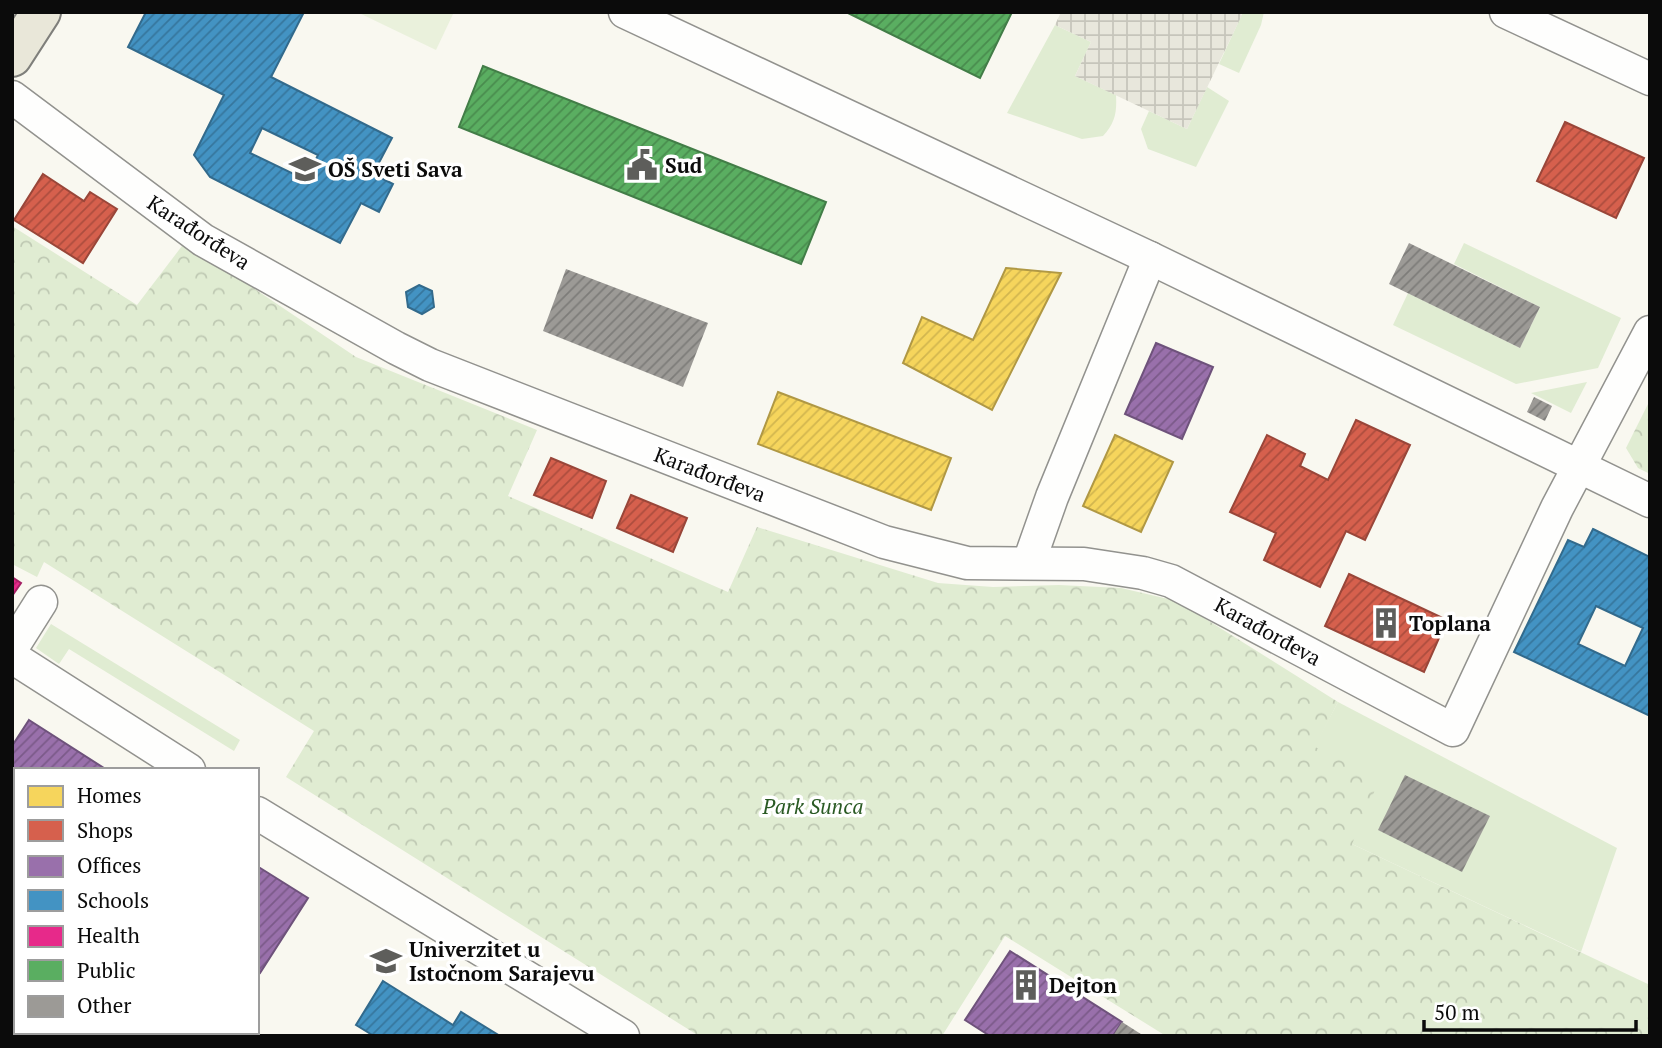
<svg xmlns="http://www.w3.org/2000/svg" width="1662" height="1048" font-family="'PT Serif',serif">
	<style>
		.grass { fill: #e0ecd2 }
		.park { fill: url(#park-crowns) }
		.pitch { fill: #eaf1dc }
		.plaza { fill: url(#plaza-grid) }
		.homes { fill: url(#homes-hatch); stroke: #b09844; stroke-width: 2 }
		.shops { fill: url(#shops-hatch); stroke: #994639; stroke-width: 2 }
		.offices { fill: url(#offices-hatch); stroke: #6e527b; stroke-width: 2 }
		.schools { fill: url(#schools-hatch); stroke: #326a8c; stroke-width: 2; fill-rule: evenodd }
		.health { fill: url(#health-hatch); stroke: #a52064; stroke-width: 2 }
		.public { fill: url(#public-hatch); stroke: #427d47; stroke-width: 2 }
		.building { fill: url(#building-hatch) }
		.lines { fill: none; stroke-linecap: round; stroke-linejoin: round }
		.minor-casing { stroke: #92928e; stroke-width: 35 }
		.major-casing { stroke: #7f7f7b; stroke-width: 42 }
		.minor { stroke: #fefefd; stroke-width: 32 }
		.major { stroke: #e9e7d9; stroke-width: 38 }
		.labels { text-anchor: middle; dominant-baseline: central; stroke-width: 7; stroke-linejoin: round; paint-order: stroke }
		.poi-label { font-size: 21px; font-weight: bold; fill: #0b0b0b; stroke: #fff; text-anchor: start }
		.street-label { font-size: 21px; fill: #0b0b0b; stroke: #fff }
		.park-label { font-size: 21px; font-style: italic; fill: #2a5a24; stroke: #fff }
	</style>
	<defs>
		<pattern id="park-crowns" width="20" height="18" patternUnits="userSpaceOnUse" patternTransform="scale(1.75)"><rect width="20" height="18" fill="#e0ecd2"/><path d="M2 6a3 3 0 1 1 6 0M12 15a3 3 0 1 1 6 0" fill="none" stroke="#bfc9b3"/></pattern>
		<pattern id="plaza-grid" width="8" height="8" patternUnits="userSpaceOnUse" patternTransform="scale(1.75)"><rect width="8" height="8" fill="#e8e7dc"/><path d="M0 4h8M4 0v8" fill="none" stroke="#c6c5bb"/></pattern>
		<pattern id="homes-hatch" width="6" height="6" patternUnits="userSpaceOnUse" patternTransform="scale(1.75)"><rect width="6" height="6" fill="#f6d55c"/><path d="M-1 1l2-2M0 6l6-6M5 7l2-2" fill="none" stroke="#d2b64f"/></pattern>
		<pattern id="shops-hatch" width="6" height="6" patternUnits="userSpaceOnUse" patternTransform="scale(1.75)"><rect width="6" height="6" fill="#d6604d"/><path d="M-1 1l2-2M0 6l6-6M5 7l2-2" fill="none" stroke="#ac4d3e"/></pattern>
		<pattern id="offices-hatch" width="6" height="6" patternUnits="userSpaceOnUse" patternTransform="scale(1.75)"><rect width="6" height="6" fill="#9970ab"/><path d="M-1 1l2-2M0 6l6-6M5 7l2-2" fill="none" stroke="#7b5a89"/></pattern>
		<pattern id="schools-hatch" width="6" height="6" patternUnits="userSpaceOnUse" patternTransform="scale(1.75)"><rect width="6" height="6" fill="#4393c3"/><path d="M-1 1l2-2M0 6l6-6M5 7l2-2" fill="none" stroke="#36769d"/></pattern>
		<pattern id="health-hatch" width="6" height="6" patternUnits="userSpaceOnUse" patternTransform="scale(1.75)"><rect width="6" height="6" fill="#e7298a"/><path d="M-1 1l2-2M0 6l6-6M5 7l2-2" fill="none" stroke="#b9216f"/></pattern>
		<pattern id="public-hatch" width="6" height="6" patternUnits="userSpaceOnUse" patternTransform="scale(1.75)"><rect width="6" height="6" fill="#5aae61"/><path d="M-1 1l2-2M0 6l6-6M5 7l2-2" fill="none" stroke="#498c4e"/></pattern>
		<pattern id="building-hatch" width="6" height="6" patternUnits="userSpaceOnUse" patternTransform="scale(1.75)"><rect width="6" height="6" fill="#9c9a96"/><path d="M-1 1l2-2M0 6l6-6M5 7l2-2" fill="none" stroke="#7d7c79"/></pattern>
	</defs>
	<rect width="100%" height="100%" fill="#f9f8f0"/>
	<!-- grass -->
	<g class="grass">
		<path d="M1243,12H1264L1261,25L1239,73L1219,64Z"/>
		<path d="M1055,25L1091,42L1075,76L1116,95C1117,113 1115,123 1103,136L1082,139L1007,113Z"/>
		<path d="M1207,87L1229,101L1196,167L1148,149L1141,129L1149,111L1187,129Z"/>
		<path d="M1464,243L1621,318L1598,368L1516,384L1393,325L1408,293L1520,348L1540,307L1454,264Z"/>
		<path d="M1587,382L1571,413L1531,393Z"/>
		<path d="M51,624L240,740L234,751L69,649L59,664L36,648Z"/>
		<path d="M1338,702L1617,848L1581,952L1352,844L1314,747Z"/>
	</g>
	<!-- park -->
	<g class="park">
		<path d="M12,226L137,305L185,242L356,357L537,430L508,496L728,592L757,527L938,583L993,587L1059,585L1121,588L1177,601L1338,702L1315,747L1381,776L1352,844L1650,985V1036H1166L1005,936L942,1036H699L286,777L314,731L44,562L37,577L12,564Z"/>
		<path d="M1650,400V474L1638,468L1626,448Z"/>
	</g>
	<!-- pitch -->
	<path class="pitch" d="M357,12H454L436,50Z"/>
	<!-- plaza -->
	<path class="plaza" d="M1061,12H1237L1242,15L1187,129L1075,76L1091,42L1055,25Z"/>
	<!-- homes -->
	<g class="homes">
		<path d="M1006,268L1061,273L992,410L903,363L922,317L973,340Z"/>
		<path d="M778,392L951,458L931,510L758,444Z"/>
		<path d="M1115,435L1173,462L1141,532L1083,506Z"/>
	</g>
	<!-- shops -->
	<g class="shops">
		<path d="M1565,122L1644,158L1616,218L1537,181Z"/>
		<path d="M43,174L84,201L90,192L117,209L83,263L14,220Z"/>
		<path d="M1356,420L1410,445L1365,540L1346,531L1320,587L1264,560L1276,533L1230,512L1267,435L1305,454L1300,466L1328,480Z"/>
		<path d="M551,458L606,481L592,518L534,495Z"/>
		<path d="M631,495L687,518L673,552L617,528Z"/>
		<path d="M1349,574L1447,620L1424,672L1325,626Z"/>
	</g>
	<!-- offices -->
	<g class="offices">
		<path d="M1156,343L1213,367L1182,439L1125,414Z"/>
		<path d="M29,720L107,770H16V817L12,815V746Z"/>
		<path d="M257,866L308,898L260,973L257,972Z"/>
		<path d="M1010,951L1122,1022L1113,1036H990L965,1020Z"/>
	</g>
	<!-- schools -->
	<g class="schools">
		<path d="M146,12H304L271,77L392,138L373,174L393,184L379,212L361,203L340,243L210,177L194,155L224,95L128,47ZM262,128L318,155L306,180L250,153Z"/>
		<path d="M419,285L432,291L434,307L422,314L408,307L406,292Z"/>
		<path d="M1593,529L1650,557V716L1514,652L1568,540L1584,547ZM1596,606L1643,628L1625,666L1578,644Z"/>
		<path d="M383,981L453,1025L461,1012L500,1036H374L356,1025Z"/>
	</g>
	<!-- health -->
	<path class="health" d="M12,577L21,583L12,596Z"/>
	<!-- public -->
	<g class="public">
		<path d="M846,12H1012L980,78Z"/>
		<path d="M483,66L826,202L801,264L459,127Z"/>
	</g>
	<!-- building -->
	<g class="building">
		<path d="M1409,243L1540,307L1520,348L1389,284Z"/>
		<path d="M566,269L708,323L683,387L543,331Z"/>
		<path d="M1534,397L1552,406L1545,421L1527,412Z"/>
		<path d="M1405,775L1490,816L1462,872L1378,830Z"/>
		<path d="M1122,1022L1144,1036H1113Z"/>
	</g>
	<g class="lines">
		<defs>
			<g id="minor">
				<path d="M625,12L1150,258L1650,501"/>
				<path d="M1506,12L1650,79"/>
				<path d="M12,97L203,240L396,348L430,365L884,542L967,563L1084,564L1143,573L1171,581L1453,730L1557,508L1650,332"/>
				<path d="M1029,562L1052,497L1150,258"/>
				<path d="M12,648L41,602"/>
				<path d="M12,657L189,770"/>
				<path d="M257,813L623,1036"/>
			</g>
			<g id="major">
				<path d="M12,57L41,12"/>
				<path d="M12,911L16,914"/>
				<path d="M202,1032L208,1036"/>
			</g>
		</defs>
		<!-- minor casing -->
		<use href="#minor" class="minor-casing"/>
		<!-- major casing -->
		<use href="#major" class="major-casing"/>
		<!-- minor -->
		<use href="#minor" class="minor"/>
		<!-- major -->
		<use href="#major" class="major"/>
	</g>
	<!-- icons -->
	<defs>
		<symbol id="civic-bare" viewBox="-9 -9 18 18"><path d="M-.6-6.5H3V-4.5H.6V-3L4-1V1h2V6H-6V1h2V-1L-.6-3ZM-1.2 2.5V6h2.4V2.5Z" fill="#5e5e5b" stroke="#fff" stroke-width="2.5" paint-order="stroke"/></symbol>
		<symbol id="school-bare" viewBox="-9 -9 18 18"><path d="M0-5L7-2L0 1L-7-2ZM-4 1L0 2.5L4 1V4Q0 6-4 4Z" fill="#5e5e5b" stroke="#fff" stroke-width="2.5" paint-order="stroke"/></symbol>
		<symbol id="building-bare" viewBox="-9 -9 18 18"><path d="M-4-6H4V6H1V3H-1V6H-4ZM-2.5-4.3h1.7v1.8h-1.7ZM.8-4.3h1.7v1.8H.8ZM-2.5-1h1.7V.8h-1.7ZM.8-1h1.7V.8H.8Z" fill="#5e5e5b" stroke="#fff" stroke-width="2.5" paint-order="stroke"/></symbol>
		<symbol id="university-bare" viewBox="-9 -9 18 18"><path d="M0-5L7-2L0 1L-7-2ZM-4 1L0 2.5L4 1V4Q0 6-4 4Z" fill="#5e5e5b" stroke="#fff" stroke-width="2.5" paint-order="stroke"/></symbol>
	</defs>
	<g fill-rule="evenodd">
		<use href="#civic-bare" x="620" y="143" width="44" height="44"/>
		<use href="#school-bare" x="283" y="147" width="44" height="44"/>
		<use href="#building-bare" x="1364" y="601" width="44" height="44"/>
		<use href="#university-bare" x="364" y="939" width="44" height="44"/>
		<use href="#building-bare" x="1004" y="963" width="44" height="44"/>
	</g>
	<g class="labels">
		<!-- poi labels -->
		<g class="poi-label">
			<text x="665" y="165">Sud</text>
			<text x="328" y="169">OŠ Sveti Sava</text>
			<text x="1409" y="623">Toplana</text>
			<text x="409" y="949">Univerzitet u<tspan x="409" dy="24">Istočnom Sarajevu</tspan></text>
			<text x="1049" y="985">Dejton</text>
		</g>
		<!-- street labels -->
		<g class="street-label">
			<text transform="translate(199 232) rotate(33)">Karađorđeva</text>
			<text transform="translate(710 474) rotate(21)">Karađorđeva</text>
			<text transform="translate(1268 631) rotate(29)">Karađorđeva</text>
		</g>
		<!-- park labels -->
		<g class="park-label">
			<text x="813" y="806">Park Sunca</text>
		</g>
	</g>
	<!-- border -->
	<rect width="1662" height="1048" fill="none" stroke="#0b0b0b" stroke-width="28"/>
	<!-- legend -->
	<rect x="14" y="768" width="245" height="266" fill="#ffffff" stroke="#9d9d9d" stroke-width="2"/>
	<rect x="28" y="786" width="35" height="21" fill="#f6d55c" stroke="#9d9d9d" stroke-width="2"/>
	<text x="77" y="803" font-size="21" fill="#0b0b0b">Homes</text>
	<rect x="28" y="820" width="35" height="21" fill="#d6604d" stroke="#9d9d9d" stroke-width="2"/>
	<text x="77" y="838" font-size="21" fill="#0b0b0b">Shops</text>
	<rect x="28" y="856" width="35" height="21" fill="#9970ab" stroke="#9d9d9d" stroke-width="2"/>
	<text x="77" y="873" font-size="21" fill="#0b0b0b">Offices</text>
	<rect x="28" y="890" width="35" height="21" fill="#4393c3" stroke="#9d9d9d" stroke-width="2"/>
	<text x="77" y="908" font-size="21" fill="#0b0b0b">Schools</text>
	<rect x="28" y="926" width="35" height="21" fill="#e7298a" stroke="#9d9d9d" stroke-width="2"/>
	<text x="77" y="943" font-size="21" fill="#0b0b0b">Health</text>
	<rect x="28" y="960" width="35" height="21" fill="#5aae61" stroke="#9d9d9d" stroke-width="2"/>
	<text x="77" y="978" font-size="21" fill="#0b0b0b">Public</text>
	<rect x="28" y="996" width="35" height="21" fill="#9c9a96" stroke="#9d9d9d" stroke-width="2"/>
	<text x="77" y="1013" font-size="21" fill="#0b0b0b">Other</text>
	<!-- scale -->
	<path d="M1424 1020v10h212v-10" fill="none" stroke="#0b0b0b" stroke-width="3.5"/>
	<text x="1434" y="1020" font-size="21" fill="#0b0b0b" stroke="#ffffff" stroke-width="5" paint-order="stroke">50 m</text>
</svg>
